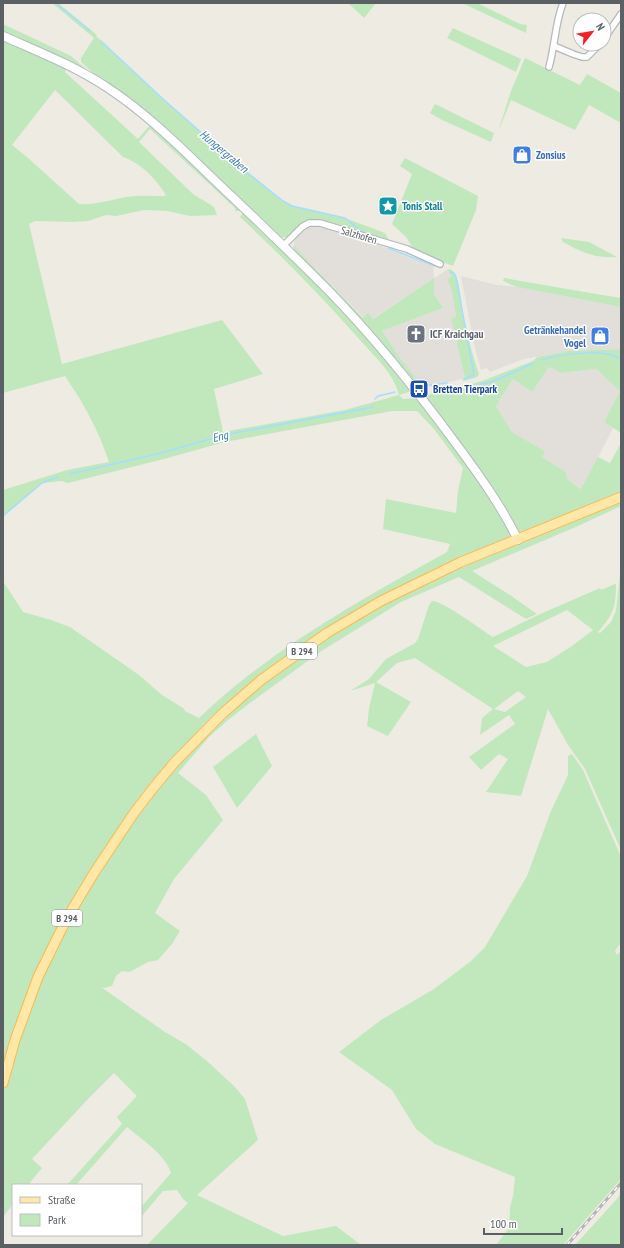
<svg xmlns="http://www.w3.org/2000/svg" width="624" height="1248" font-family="'PT Sans Narrow',sans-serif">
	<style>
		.industrial { fill: #e2deda }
		.green { fill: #c1e8bd; fill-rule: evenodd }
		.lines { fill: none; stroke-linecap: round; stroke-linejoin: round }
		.stream { stroke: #a2dfff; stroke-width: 1.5 }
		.street-casing { stroke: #b5b9be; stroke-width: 8 }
		.secondary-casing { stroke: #b6bbc0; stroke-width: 10 }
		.primary-casing { stroke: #f9ba50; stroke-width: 11 }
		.street { stroke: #fff; stroke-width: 5.5 }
		.secondary { stroke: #fff; stroke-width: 8 }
		.primary { stroke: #ffe8a7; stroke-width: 9 }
		.rail-casing { stroke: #b4b5b5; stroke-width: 3 }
		.rail { stroke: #fff; stroke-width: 1.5; stroke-dasharray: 4.5; stroke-linecap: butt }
		.labels { text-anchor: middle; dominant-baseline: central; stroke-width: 3; stroke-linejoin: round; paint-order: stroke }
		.shield { fill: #fff; stroke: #8c9092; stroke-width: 1 }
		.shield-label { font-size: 10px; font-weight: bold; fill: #5b6064 }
		.shop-label { font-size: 11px; font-weight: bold; fill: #366cbe; stroke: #fff; text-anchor: start }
		.culture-label { font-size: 11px; font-weight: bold; fill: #0d838f; stroke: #fff; text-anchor: start }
		.street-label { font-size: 11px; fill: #5b6064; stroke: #fff }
		.worship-label { font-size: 11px; font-weight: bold; fill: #5b616d; stroke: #fff; text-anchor: start }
		.transit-label { font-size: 11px; font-weight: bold; fill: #164399; stroke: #fff; text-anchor: start }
		.water-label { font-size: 12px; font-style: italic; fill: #367cae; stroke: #fff }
	</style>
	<rect width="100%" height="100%" fill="#eeebe2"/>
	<!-- industrial -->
	<g class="industrial">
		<path d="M320,223L370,239L381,246L433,266L434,278L447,270L452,276L447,280L451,288L456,317L451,318L465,378L424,388L400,358L382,331L443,308L434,294V278L372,319L364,318L294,246V241L307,227Z"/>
		<path d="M461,276L497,285L517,287L621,307V349L569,351L524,359L490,372L487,368L481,370L474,344Z"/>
		<path d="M549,367L561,373L596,369L620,391L604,422L613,428L582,489L568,480L566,472L542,457L545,451L512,432L496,406L513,379L532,392Z"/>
	</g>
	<!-- green -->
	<g class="green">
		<path d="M52,3H58L97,35L96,36L163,99L244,170L283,201L292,206L345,218L385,233L390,242L308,221L300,225L288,237H281L275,233L95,76L92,72L81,62V58L94,38Z"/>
		<path d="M348,3H376L364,18Z"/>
		<path d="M462,3H477L520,24L527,25L526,33Z"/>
		<path d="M3,24L71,56L89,72L3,32Z"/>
		<path d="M453,28L521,59L516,72L447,38Z"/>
		<path d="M3,38L66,67L65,72L138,139L151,124L241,209V211H235V208L150,129L139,142L193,194L214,207L217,215L190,216L167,211L144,210L116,216L106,215L88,221L73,222L35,221L29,224L62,364L222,320L263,374L214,389L223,432L345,410L399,395C394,373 373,355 359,339C321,296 282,256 240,217L242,214L246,213L283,248L361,329L410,388L409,392L399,395L403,399L417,398L461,386L466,387L467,394L469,392V385L485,380L533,361L537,357L569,351L621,349V433L604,422L620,391L596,369L561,373L549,367L532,392L513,379L496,406L512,432L545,451L542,457L566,472L568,480L581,489L598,457L610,463L621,443V486H620L621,497L388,598L621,502V506L578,526L472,571L510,595L537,614L526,619L459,577L401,602L323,650L250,703L228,720L209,737L178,773L206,795L223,820L174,879L155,913L180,931L172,944L158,960L148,962L130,972L122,971L116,976L112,986L104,988L101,987L165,1032L187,1045L208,1062L234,1086L245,1099L258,1140L197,1195L283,1236L336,1226L361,1245H147L188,1203L183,1199L177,1190L163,1191L141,1217V1207L171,1173C166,1155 141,1139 127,1127L76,1185H67L122,1124L117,1117L137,1096L114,1073L89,1098L32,1159L42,1168L28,1185H13V1204L3,1217V581L23,612L51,620L70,627L139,675L162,695L183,708L185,711L199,718C271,649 360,600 447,552L450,544L383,529L386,499L456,513L458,491L463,468L434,429L417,411H392L225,442L164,459L68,483L62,481L42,483L3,516V490L67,470L109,462C98,429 84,404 65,376L3,393ZM55,90L123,157C141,163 156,179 166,195L164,196C152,196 139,195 126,197C111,200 95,205 79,204L27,157L12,145Z"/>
		<path d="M525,58L580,85L587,74L621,93V123L589,105L575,130L511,100L498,132L511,91Z"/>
		<path d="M435,104L494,133L491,142L442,120L430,113Z"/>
		<path d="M405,158L478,196L476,210L453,266L416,252L406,237L392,224L412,174L400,166Z"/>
		<path d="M561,238L589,242L617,257C598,259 580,252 563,242Z"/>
		<path d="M294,246L363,318L368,313L373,319L434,278V294L443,308L382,331L400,358L424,388L422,390L418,388L296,255L293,247Z"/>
		<path d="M448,269L452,270C460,278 461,303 463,315C468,335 472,355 479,374L477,377L464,381L462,379L465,378L451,318L456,317L451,288L447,280L452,276L447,270Z"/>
		<path d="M504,278L602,295L621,298V307L517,287L503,281Z"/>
		<path d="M621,565V850L585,769L568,745L548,709L521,796L486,792L508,759L499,754L481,770L469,757L515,724L509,715L480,735L482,718L493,709L415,658L397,663L376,682L411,702L388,736L367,726L369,708L375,683L350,691L369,679L386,659L415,643L418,639L429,605L432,601C444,601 481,630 493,637L538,615L600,588L601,590L615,584H616C616,607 613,615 598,632L600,633L611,622L616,611ZM567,610L593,630L572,646L547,662L526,667L493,646ZM518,691L526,697L505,712L494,709Z"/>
		<path d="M256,734L272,766L237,808L213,767Z"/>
		<path d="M572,754L583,770L621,857V946L619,945L615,951L617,955L621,951V1179L563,1245H496L509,1228L510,1207L513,1196L515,1177L435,1144L416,1129L392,1090L339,1052L381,1020L434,989L471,961L485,947L527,876L551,811L568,775V756Z"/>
		<path d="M621,1193V1245H575L616,1200Z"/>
	</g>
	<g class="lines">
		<!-- stream -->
		<g class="stream">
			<path d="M56,3L90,31"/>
			<path d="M101,41L163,99L244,170L283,201L292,206L345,218L364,233"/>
			<path d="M388,248L435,266"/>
			<path d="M450,272L454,273L456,277L474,375L464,379"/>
			<path d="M542,360C561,354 604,348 621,359"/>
			<path d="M480,384C492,385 520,368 534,363"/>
			<path d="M423,386L447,383"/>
			<path d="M375,399L378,396L395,392"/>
			<path d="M70,474L161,453L224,435L373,407"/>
			<path d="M3,516L42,483L57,477"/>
		</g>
		<defs>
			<g id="street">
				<path d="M604,39L621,14"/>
				<path d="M554,46L573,54L582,57H587L600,44"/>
				<path d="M549,67C555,46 555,23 563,3"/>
				<path d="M283,246L302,227L309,223H320L407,249L440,264"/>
			</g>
			<path id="secondary" d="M3,36C39,52 75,66 108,88C152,117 189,156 227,192C261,224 294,256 327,289C373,336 415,388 454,441C477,472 501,505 518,540"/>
			<path id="primary" d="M3,1083L15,1040L38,977L67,918L94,873L134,813L154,787L174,763L222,714L261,680L327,633L381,601L461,562L621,497"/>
		</defs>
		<!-- street casing -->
		<use href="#street" class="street-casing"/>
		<!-- secondary casing -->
		<use href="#secondary" class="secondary-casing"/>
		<!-- primary casing -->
		<use href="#primary" class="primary-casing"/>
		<!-- street -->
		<use href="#street" class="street"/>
		<!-- secondary -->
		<use href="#secondary" class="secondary"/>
		<!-- primary -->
		<use href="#primary" class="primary"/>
		<defs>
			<path id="rail" d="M567,1245L621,1183"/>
		</defs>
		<!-- rail casing -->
		<use href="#rail" class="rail-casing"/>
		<!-- rail -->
		<use href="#rail" class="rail"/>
	</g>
	<!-- icons -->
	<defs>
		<symbol id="shop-square" viewBox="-11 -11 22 22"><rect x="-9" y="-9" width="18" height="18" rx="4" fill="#3f7fe0" stroke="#fff"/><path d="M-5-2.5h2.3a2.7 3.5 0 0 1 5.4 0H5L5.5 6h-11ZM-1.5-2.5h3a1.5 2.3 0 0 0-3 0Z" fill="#fff"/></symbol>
		<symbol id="sight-square" viewBox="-11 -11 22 22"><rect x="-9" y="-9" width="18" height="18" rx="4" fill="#0f9aa8" stroke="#fff"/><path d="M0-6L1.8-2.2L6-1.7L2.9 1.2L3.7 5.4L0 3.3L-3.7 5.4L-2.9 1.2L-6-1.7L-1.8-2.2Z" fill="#fff"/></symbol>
		<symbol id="church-square" viewBox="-11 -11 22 22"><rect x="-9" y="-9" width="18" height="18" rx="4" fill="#6b7280" stroke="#fff"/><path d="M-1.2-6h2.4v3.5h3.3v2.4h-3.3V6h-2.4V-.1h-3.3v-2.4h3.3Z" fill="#fff"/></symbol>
		<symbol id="bus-square" viewBox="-11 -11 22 22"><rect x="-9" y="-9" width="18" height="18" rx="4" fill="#1a4fb4" stroke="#fff"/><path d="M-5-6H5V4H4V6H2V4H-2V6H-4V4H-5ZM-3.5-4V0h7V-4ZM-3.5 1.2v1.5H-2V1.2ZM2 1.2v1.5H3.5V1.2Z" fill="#fff"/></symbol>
	</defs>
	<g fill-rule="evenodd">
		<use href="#shop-square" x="511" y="144" width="22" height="22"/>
		<use href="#sight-square" x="377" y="195" width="22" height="22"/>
		<use href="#church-square" x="405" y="323" width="22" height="22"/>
		<use href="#shop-square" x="589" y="325" width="22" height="22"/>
		<use href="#bus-square" x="408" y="378" width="22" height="22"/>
	</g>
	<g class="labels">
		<!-- shield labels -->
		<g class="shield">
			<rect x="287" y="643" width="30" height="16" rx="3"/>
			<rect x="52" y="910" width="30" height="16" rx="3"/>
		</g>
		<g class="shield-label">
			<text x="302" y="651">B 294</text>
			<text x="67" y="918">B 294</text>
		</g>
		<!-- shop labels -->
		<g class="shop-label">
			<text x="536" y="155">Zonsius</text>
			<text x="586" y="330" text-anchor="end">Getränkehandel<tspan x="586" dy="13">Vogel</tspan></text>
		</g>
		<!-- culture labels -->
		<g class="culture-label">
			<text x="402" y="206">Tonis Stall</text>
		</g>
		<!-- street labels -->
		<g class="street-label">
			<text transform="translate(359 235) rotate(17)">Salzhofen</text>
		</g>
		<!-- worship labels -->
		<g class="worship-label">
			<text x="430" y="334">ICF Kraichgau</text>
		</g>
		<!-- transit labels -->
		<g class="transit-label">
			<text x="433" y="389">Bretten Tierpark</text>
		</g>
		<!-- water labels -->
		<g class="water-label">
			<text transform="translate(224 151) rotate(40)">Hungergraben</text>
			<text transform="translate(220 436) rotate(-14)">Eng</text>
		</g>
	</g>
	<!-- border -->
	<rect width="624" height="1248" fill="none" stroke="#5b6064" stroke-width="8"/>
	<!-- legend -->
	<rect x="12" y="1184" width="130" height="52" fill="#ffffff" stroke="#bdbfc1"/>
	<rect x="20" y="1197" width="20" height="6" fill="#ffe8a7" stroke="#bdbfc1"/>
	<text x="48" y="1204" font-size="12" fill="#5b6064">Straße</text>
	<rect x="20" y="1214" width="20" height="12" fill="#c1e8bd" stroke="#bdbfc1"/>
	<text x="48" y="1224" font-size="12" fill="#5b6064">Park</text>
	<!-- north arrow -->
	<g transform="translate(592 32) rotate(59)"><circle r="19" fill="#ffffff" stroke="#bdbfc1"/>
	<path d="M0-3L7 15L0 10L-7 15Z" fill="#f32427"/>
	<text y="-6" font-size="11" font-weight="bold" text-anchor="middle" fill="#5b6064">N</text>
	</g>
	<!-- scale -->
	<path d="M484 1228v6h78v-6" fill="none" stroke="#5b6064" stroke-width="2"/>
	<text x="490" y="1228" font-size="12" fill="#5b6064" stroke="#ffffff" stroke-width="3" paint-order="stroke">100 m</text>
</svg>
